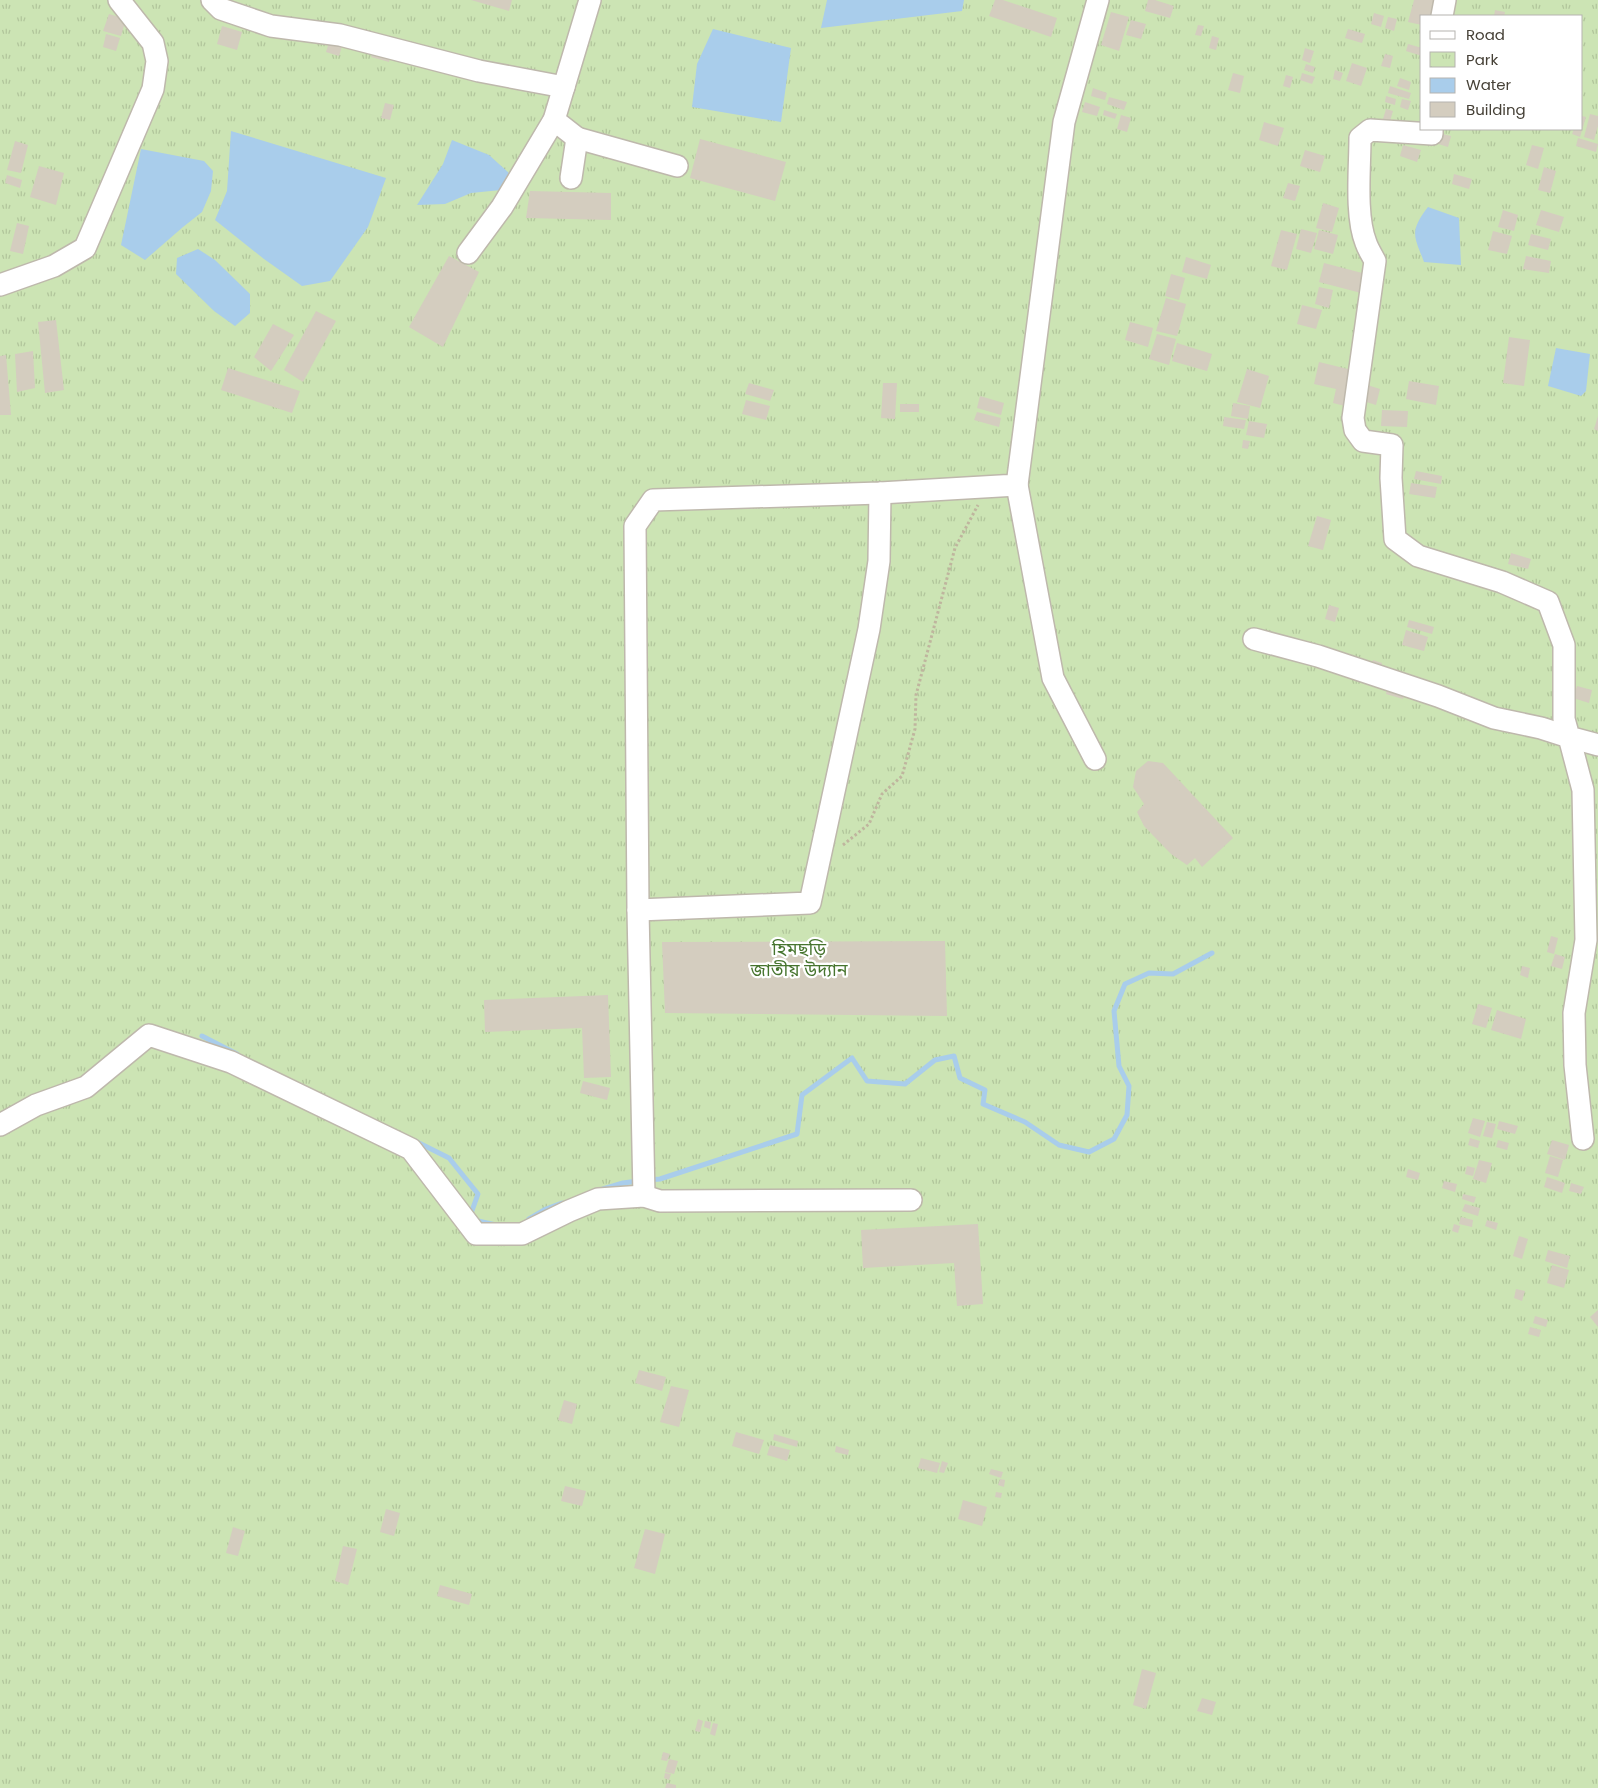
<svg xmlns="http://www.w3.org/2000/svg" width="1598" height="1788" font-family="Poppins,'Noto Sans Bengali',sans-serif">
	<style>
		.park { fill: url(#park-tufts); fill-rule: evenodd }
		.water { fill: #a9cdeb }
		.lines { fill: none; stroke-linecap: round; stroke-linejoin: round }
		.stream { stroke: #a9cdeb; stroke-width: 5 }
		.building { fill: #d4cdbf }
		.minor-casing { stroke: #beb8ac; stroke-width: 24 }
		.path { stroke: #bfb59e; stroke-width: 3; stroke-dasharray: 2.5 2.5; stroke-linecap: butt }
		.minor { stroke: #fff; stroke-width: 21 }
		.labels { text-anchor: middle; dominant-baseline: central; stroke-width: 4.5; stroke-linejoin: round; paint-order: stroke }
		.park-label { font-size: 18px; fill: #46742e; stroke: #fff }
	</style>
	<defs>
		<pattern id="park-tufts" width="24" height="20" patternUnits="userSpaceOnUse" patternTransform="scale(1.25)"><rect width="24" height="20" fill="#cce4b4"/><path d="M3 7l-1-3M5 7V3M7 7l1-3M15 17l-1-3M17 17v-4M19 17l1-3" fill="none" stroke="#b1c59b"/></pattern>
	</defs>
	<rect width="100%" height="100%" fill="#f3f0e9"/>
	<!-- park -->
	<path class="park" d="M0,0H1598V1788H0ZM1422,16H1582V129H1422Z"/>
	<!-- water -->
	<g class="water">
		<path d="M827,0H964L962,11L821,28Z"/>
		<path d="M713,29L791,48L781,122L692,107L697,64Z"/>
		<path d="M231,131L386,178L368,227L330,281L302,286L264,259L215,220L227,191Z"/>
		<path d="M452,140L489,155L509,173L501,190L471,193L445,204L417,205L443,164Z"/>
		<path d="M141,149L204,161L213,171L211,191L202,212L183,227L145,260L121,245Z"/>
		<path d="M1428,207L1459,218L1461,265L1424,262C1414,235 1409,232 1428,207Z"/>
		<path d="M198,249L215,260L250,294V313L235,326L214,311L176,274L177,258Z"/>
		<path d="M1556,348L1590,354L1586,391L1581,396L1548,386Z"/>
	</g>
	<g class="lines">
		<!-- stream -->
		<g class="stream">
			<path d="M202,1036L237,1054"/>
			<path d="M415,1141L449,1158L478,1194L469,1219L496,1225"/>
			<path d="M649,1180L660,1179L797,1134L802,1095L852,1058L867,1081L905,1084L935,1060L954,1056L960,1078L985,1090L983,1104L1025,1122L1059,1145L1089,1152L1114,1139L1127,1115L1129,1086L1119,1066L1114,1011L1125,984L1149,973L1173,974L1212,953"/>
			<path d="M603,1189L623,1183L638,1181"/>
			<path d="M529,1219L546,1209L562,1203"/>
		</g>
	</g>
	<!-- building -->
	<g class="building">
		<path d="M471,0H512L509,11Z"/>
		<path d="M995,0H1003L1057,18L1051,37L989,16Z"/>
		<path d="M1148,0H1155L1174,6L1170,18L1145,11Z"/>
		<path d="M1414,0H1439L1435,16H1422V25L1408,22Z"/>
		<path d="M1495,10L1505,12L1504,16H1494Z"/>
		<path d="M1111,12L1129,17L1119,51L1101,45Z"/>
		<path d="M1374,13L1384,16L1381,27L1371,24Z"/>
		<path d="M109,14L126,19L121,36L103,31Z"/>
		<path d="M1388,17L1397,19L1394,31L1385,28Z"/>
		<path d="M1131,20L1146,24L1141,39L1126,35Z"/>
		<path d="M1198,25L1204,26L1201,36L1195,35Z"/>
		<path d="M222,26L242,32L237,50L217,44Z"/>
		<path d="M1348,29L1365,34L1362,43L1345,38Z"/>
		<path d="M106,34L120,38L116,51L103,47Z"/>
		<path d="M1212,36L1219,38L1216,50L1209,48Z"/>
		<path d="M330,39L343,43L339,56L326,52Z"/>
		<path d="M1408,44L1422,48V56L1406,51Z"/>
		<path d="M1305,48L1314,51L1310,63L1302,60Z"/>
		<path d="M374,49L391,54L389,62L371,57Z"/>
		<path d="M1385,54L1393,56L1390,68L1381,66Z"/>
		<path d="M1352,63L1367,68L1361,86L1346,81Z"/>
		<path d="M1306,64L1315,67L1313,73L1304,70Z"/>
		<path d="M1335,70L1343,73L1340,81L1333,79Z"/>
		<path d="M1233,73L1244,76L1240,93L1228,90Z"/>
		<path d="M1302,73L1315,77L1312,84L1300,80Z"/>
		<path d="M1286,75L1293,77L1290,88L1283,86Z"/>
		<path d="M1400,78L1411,82L1409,90L1397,86Z"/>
		<path d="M1390,86L1411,93L1409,99L1388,93Z"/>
		<path d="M1093,88L1107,93L1105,100L1091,96Z"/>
		<path d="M1386,96L1396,99L1395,105L1385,102Z"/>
		<path d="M1109,97L1127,102L1124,110L1107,104Z"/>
		<path d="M1402,99L1411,101L1408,110L1400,107Z"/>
		<path d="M1085,102L1100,107L1097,116L1082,112Z"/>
		<path d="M385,103L394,105L390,120L381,118Z"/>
		<path d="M1386,109L1393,111L1390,121L1383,119Z"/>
		<path d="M1104,110L1117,114L1115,119L1103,115Z"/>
		<path d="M1590,114L1598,116V126L1594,140L1584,137Z"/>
		<path d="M1121,115L1131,118L1127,132L1117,129Z"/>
		<path d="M1582,116L1586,117L1580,137L1572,134L1574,129H1582Z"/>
		<path d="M1264,122L1284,128L1278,146L1259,140Z"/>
		<path d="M1438,133L1451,136L1448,147L1435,143Z"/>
		<path d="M1578,138L1598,144L1596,152L1576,146Z"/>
		<path d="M700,139L786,162L775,201L690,178Z"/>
		<path d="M15,141L28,145L21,173L7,170Z"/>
		<path d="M1403,145L1421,150L1417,162L1400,156Z"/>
		<path d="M1532,145L1544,148L1538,169L1526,165Z"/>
		<path d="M1305,150L1325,156L1320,172L1300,166Z"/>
		<path d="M39,166L64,173L56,205L30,197Z"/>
		<path d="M1544,167L1556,171L1550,193L1538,190Z"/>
		<path d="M1454,174L1472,179L1469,189L1452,184Z"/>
		<path d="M7,175L22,180L20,188L5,183Z"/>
		<path d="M1288,183L1300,186L1295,201L1283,198Z"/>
		<path d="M530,191L611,193V220L526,218Z"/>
		<path d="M1323,203L1339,208L1332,232L1316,228Z"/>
		<path d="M1503,210L1518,215L1514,231L1498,227Z"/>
		<path d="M1541,210L1564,217L1559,232L1536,225Z"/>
		<path d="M17,223L29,226L23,254L10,251Z"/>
		<path d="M1301,229L1317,233L1311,253L1296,249Z"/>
		<path d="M1281,230L1297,234L1287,270L1271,266Z"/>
		<path d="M1319,230L1338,235L1333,254L1314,249Z"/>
		<path d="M1493,231L1512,236L1507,254L1488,250Z"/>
		<path d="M1531,234L1551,239L1548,250L1528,245Z"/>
		<path d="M449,256L479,272L443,347L409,327Z"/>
		<path d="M1526,256L1551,261L1549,273L1523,269Z"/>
		<path d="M1186,257L1211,265L1207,279L1182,272Z"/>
		<path d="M1324,263L1366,274L1361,293L1319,282Z"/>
		<path d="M1171,274L1185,278L1179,300L1165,296Z"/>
		<path d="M1319,287L1333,290L1329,308L1315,304Z"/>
		<path d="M1166,298L1186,304L1177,336L1156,331Z"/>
		<path d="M1302,305L1322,310L1316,329L1297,324Z"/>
		<path d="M316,311L336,321L303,382L284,370Z"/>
		<path d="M56,320L64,390L45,393L38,322Z"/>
		<path d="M1130,322L1153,328L1148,347L1125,340Z"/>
		<path d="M273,324L294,335L271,371L254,357Z"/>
		<path d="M1157,334L1176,339L1169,365L1149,359Z"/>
		<path d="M1509,337L1530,340L1524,386L1503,383Z"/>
		<path d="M1177,343L1212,354L1207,371L1172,361Z"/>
		<path d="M33,351L35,388L17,392L15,354Z"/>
		<path d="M6,355L11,415H0V356Z"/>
		<path d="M1319,362L1352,370L1345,406L1333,403L1336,389L1314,384Z"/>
		<path d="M228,368L300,391L292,413L221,390Z"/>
		<path d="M1247,369L1269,376L1260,408L1237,402Z"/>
		<path d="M1409,381L1439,386L1436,405L1406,399Z"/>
		<path d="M749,383L774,390L770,401L745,394Z"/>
		<path d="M883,383H897L895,419L881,418Z"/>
		<path d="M1364,384L1380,389L1376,405L1360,400Z"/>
		<path d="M980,396L1004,403L1001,415L977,408Z"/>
		<path d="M746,400L770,406L766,420L742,414Z"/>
		<path d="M1233,403L1250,406L1248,419L1231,416Z"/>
		<rect x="900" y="404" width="19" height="8"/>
		<path d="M1382,410L1408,411L1407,427L1381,426Z"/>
		<path d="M977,412L1001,418L999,427L974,420Z"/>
		<path d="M1598,416V431L1594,429Z"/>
		<path d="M1224,417L1246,420L1244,429L1223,426Z"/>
		<path d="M1249,421L1267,424L1264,438L1246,435Z"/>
		<path d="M1243,440L1250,441L1248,449L1242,448Z"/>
		<path d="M1416,471L1442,476L1441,484L1414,479Z"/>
		<path d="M1411,483L1437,487L1435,498L1409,494Z"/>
		<path d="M1317,516L1331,520L1323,550L1308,546Z"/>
		<path d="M1511,553L1531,559L1528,569L1508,564Z"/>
		<path d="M1329,605L1339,608L1335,622L1325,619Z"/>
		<path d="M1409,620L1434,627L1432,634L1407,627Z"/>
		<path d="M1406,630L1428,637L1424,651L1402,645Z"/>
		<path d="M1373,660L1382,663L1379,674L1369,671Z"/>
		<path d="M1388,685L1406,690L1403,699L1386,694Z"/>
		<path d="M1577,686L1592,690L1589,703L1573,698Z"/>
		<path d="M1148,761L1163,763L1233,838L1202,867L1195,858L1187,865L1171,854L1144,826L1137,812L1144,804L1133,787L1136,771Z"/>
		<path d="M1551,936L1558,938L1554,954L1547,952Z"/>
		<path d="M945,941L947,1016L665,1013L662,942Z"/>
		<path d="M1555,954L1565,957L1562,969L1551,966Z"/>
		<path d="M1522,966L1530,968L1528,978L1520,975Z"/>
		<path d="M608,995L611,1077L584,1078L582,1028L485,1032L484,1000Z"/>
		<path d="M1478,1004L1492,1008L1486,1028L1472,1024Z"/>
		<path d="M1497,1010L1526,1019L1521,1039L1491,1030Z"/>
		<path d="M583,1081L610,1088L607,1100L580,1093Z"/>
		<path d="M1473,1118L1485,1121L1480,1137L1468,1133Z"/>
		<path d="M1499,1121L1518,1126L1515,1134L1497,1129Z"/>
		<path d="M1487,1122L1496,1124L1492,1138L1483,1136Z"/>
		<path d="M1470,1138L1480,1141L1478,1148L1468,1145Z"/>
		<path d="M1498,1140L1509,1143L1507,1150L1496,1147Z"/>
		<path d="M1552,1140L1569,1145L1565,1160L1547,1154Z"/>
		<path d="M1550,1156L1563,1160L1558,1177L1545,1173Z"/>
		<path d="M1479,1160L1492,1163L1486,1183L1473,1179Z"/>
		<path d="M1467,1166L1475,1168L1473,1176L1465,1174Z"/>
		<path d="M1408,1169L1420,1173L1418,1180L1406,1177Z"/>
		<path d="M1547,1177L1565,1183L1562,1193L1544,1187Z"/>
		<path d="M1444,1181L1457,1184L1455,1192L1442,1188Z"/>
		<path d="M1571,1183L1584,1187L1581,1194L1569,1191Z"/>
		<path d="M1463,1194L1476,1197L1474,1203L1462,1199Z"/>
		<path d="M1465,1204L1480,1208L1478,1216L1462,1211Z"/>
		<path d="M1461,1217L1473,1220L1472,1227L1459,1224Z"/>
		<path d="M1487,1220L1498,1223L1496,1230L1485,1226Z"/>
		<path d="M978,1224L983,1304L957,1306L954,1263L863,1268L861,1230Z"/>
		<path d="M1454,1224L1460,1226L1458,1233L1452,1231Z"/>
		<path d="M1519,1236L1528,1239L1522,1259L1513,1256Z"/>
		<path d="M1548,1250L1570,1256L1567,1268L1545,1261Z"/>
		<path d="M1552,1265L1569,1270L1564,1288L1547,1283Z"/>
		<path d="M1516,1289L1525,1291L1522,1301L1514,1298Z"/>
		<path d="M1598,1310V1327L1590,1317Z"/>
		<path d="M1535,1316L1548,1320L1546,1327L1533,1323Z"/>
		<path d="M1530,1327L1541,1330L1539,1337L1528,1334Z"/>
		<path d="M639,1370L666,1377L662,1391L635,1383Z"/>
		<path d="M671,1386L689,1390L679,1427L660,1422Z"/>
		<path d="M564,1400L577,1404L572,1424L558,1420Z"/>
		<path d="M736,1432L764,1440L759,1454L732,1446Z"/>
		<path d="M774,1434L798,1441L797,1447L773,1440Z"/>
		<path d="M770,1445L790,1450L787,1461L767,1455Z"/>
		<path d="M836,1446L849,1450L848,1455L835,1452Z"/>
		<path d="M921,1458L940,1463L937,1473L918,1468Z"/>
		<path d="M942,1461L948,1463L944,1473L939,1472Z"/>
		<path d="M991,1469L1003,1472L1001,1478L989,1474Z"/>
		<path d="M1000,1479L1005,1480L1004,1487L998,1485Z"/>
		<path d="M565,1486L586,1491L582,1506L561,1501Z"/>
		<path d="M996,1492L1002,1493L1001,1498L995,1497Z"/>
		<path d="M963,1500L987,1507L982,1526L958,1519Z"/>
		<path d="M386,1509L400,1513L394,1536L380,1532Z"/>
		<path d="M233,1527L245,1531L238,1556L226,1553Z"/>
		<path d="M645,1529L665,1534L655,1574L634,1568Z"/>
		<path d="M343,1546L357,1549L348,1585L335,1581Z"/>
		<path d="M440,1585L472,1594L469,1605L437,1596Z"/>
		<path d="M1142,1669L1156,1673L1146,1709L1133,1705Z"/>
		<path d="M1202,1698L1216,1702L1212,1715L1197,1711Z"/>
		<path d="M698,1719L703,1721L700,1732L695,1731Z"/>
		<path d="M705,1721L711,1722L710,1729L704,1727Z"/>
		<path d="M713,1723L718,1724L715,1736L710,1734Z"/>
		<path d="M663,1752L670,1754L667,1761L661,1760Z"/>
		<path d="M669,1759L678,1761L674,1774L665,1772Z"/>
		<path d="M665,1773L671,1774L669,1780L664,1778Z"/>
		<path d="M667,1783L676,1785V1788H665Z"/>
	</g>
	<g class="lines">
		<defs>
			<g id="minor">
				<path d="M212,0L221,9L271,26L340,35L479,71L564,87"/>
				<path d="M1442,16L1445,0"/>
				<path d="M554,120L577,138L677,166"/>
				<path d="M1432,129V134L1370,130L1360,138C1360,168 1355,216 1366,243C1368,249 1372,255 1375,261L1353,418L1355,430L1363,441L1392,445L1391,478L1395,539L1418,556L1502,582L1548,602L1564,645V719L1569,737L1598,745"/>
				<path d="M571,178L577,138"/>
				<path d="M468,253L502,207L554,120L590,0"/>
				<path d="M0,285L54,266L85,248L153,89L157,61L153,43L119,0"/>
				<path d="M1017,485L1053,678L1095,759"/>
				<path d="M1254,639L1318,656L1438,696L1494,718L1541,728L1569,737L1583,790L1586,940L1574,1013L1575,1065L1583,1139"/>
				<path d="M638,910L810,903L869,629L879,561L880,493"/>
				<path d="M0,1125L36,1105L86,1087L149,1035L231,1062L411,1149L476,1234H522L569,1211L598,1199L644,1196L660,1201L911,1200"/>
				<path d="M644,1196L638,910L635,526L653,500L880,493L1017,485L1064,122L1098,0"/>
			</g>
		</defs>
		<!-- minor casing -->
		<use href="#minor" class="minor-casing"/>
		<!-- path -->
		<path class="path" d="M843,845L869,824L882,794L902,776L915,729L916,695L955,548L978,505"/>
		<!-- minor -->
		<use href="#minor" class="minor"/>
	</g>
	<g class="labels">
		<!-- park labels -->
		<g class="park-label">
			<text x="799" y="948">হিমছড়ি<tspan x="799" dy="21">জাতীয় উদ্যান</tspan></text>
		</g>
	</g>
	<!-- legend -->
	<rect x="1420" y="15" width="162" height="115" fill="#ffffff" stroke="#b5b3af"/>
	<rect x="1430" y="31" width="25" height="8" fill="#ffffff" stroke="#b5b3af"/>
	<text x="1466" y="40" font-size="15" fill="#464137">Road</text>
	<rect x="1430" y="52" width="25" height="15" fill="url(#park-tufts)" stroke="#b5b3af"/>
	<text x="1466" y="65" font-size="15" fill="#464137">Park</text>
	<rect x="1430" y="78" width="25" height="15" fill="#a9cdeb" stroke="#b5b3af"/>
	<text x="1466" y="90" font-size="15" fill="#464137">Water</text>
	<rect x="1430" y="102" width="25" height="15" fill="#d4cdbf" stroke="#b5b3af"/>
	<text x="1466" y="115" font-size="15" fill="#464137">Building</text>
</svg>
